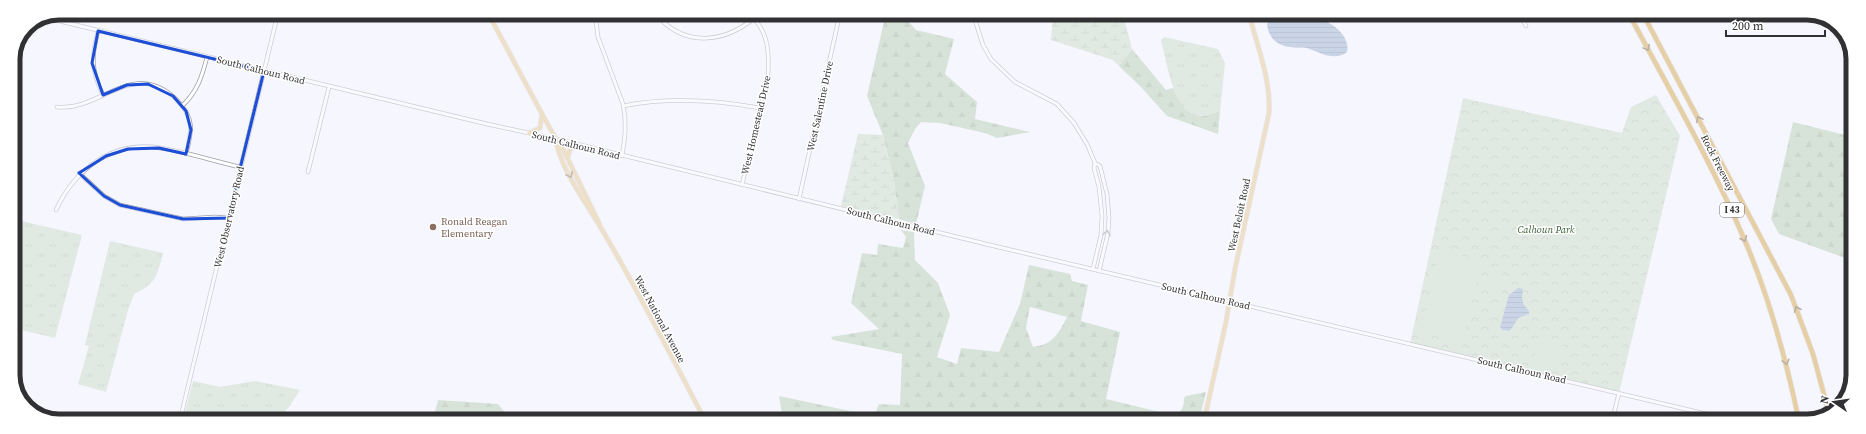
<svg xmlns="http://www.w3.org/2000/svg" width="1866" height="434" font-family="'Source Serif 4',serif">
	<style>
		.grass { fill: url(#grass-tufts) }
		.forest { fill: url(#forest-firs); fill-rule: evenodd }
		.wetland { fill: url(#wetland-marsh) }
		.park { fill: url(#park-crowns) }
		.pitch { fill: #c5d9c2 }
		.water { fill: url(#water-rules) }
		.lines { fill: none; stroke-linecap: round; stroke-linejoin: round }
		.minor-casing { stroke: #9d9da6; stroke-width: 4.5 }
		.major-casing { stroke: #d6d6d6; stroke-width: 5.5 }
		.highway-casing { stroke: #d6d6d6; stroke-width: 6 }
		.minor { stroke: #fff; stroke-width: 3 }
		.major { stroke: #e5c489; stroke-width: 4 }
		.highway { stroke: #d39d3a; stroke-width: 4.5 }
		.oneway { stroke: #725c36 }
		.oneway2 { stroke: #82735a }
		.oneway3 { stroke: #98989a }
		.marked { fill: none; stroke: #1d4ed8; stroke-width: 3; stroke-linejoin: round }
		.education-dot { fill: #8d6e63; stroke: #fff; stroke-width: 1.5 }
		.labels { text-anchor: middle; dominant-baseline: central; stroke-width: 3; stroke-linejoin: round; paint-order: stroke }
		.shield { fill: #fff; stroke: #6f6f71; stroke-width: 1 }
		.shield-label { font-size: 9px; font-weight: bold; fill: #313134 }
		.street-label { font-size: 10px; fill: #313134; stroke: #fff }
		.education-label { font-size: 10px; fill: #785e54; stroke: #fff; text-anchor: start }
		.park-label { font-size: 10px; font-style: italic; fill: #355c30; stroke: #fff }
		.rim { fill: none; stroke: #313134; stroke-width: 5 }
	</style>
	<defs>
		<pattern id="grass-tufts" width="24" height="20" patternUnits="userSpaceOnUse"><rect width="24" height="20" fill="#c5d9c2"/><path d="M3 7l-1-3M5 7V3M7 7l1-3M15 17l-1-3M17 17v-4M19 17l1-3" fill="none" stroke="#aabba7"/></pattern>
		<pattern id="forest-firs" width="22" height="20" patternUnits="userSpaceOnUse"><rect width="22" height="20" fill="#b1cdad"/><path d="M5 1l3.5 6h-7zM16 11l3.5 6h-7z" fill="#99b095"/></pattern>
		<pattern id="wetland-marsh" width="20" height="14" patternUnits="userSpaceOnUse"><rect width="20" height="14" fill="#c5d9c2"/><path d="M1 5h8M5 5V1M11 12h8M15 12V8" fill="none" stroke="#aabba7"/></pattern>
		<pattern id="park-crowns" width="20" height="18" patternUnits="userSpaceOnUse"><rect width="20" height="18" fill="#c5d9c2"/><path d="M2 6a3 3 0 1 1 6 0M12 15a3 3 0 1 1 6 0" fill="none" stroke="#aabba7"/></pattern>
		<pattern id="water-rules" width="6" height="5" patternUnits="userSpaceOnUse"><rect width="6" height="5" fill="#95abcc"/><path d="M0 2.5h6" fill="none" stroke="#7a8ca6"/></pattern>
	</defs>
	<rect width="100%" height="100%" fill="#f6f6fe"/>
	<!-- grass -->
	<g class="grass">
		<path d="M1164,37L1218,49L1225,63L1220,111C1214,112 1205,116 1198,116C1174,114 1166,59 1161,40Z"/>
		<path d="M21,221L82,235L55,338L13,328V253Z"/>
		<path d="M110,241L163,253C157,276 156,284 134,294L128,310L106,392L78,384L89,346L85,345Z"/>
		<path d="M193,381L220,387L255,381L300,390L289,407L277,420H183Z"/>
	</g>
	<!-- forest -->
	<g class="forest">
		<path d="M886,13H906L908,21L916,30L954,39L945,74L977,102L975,119L1030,132L997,138L985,133L940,123L921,122L915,129L908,143L925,186L916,224L899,219L894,181L883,135L867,96Z"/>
		<path d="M1132,49L1166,90L1173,88C1178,98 1185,114 1198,116C1204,117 1214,112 1220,111L1218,134L1167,116L1141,87L1119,66Z"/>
		<path d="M1793,122L1853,137L1852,241L1848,259L1779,234L1771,219Z"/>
		<path d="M901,230L914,232L915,260L938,283L950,315L937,357L957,364L961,348L999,352L1020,304L1029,265L1070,274L1072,281L1088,285L1081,321L1120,332L1106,399L1172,415C1182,413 1184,407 1184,398L1186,396L1206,392L1199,421L783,420L779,396L874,416L879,404L900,405L902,354L833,340L831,337L879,329L851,303L862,253L877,255L878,244L903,248L906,237ZM1030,307L1067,317C1058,334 1054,344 1033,347L1026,328Z"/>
		<path d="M438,400L498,404L511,420H433Z"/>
	</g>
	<!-- wetland -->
	<g class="wetland">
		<path d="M1053,14H1123L1132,49L1119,66L1113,60L1051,40Z"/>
		<path d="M858,134L883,135L894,181L899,219L841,206Z"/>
	</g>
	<!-- park -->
	<g class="park">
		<path d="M59,13H70L68,21L50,17Z"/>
		<path d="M1656,95L1680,136L1619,393L1410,344L1463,98L1622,133L1631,107Z"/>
	</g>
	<!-- pitch -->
	<g class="pitch">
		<path d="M1439,251L1482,260L1462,343L1421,332Z"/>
		<path d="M1485,277L1498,278V285L1485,284Z"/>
		<path d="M1548,342L1565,346L1559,369L1557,371L1532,365L1536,349Z"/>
	</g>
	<!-- water -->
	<g class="water">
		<path d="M1272,14C1279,14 1286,17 1293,17C1296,17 1299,15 1302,15C1319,14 1352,31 1347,52C1335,62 1319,52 1307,48C1302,47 1296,48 1291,47C1278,46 1268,38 1267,24Z"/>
		<path d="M1518,288L1523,289C1521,299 1522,304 1529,311V314L1518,318L1512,328L1509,331L1503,330L1500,327L1509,295Z"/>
	</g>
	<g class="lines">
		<defs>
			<g id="minor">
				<path d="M595,13L598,37L623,104C627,123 625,138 622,156"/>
				<path d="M655,13C685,50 728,43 760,13"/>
				<path d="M1520,14L1526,26"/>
				<path d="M47,18L487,124L556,139L990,245L1736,421"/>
				<path d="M976,23L983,45L991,59L1015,82L1057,104L1074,123L1087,144L1095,163L1100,166L1107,194L1109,218L1108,233L1099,271"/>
				<path d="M98,31C91,57 91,70 103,95"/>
				<path d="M182,106C197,92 202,77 207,57"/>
				<path d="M623,106C668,97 715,100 760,108"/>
				<path d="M57,107C100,112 133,57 177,100C195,119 192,131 186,154"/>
				<path d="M308,172L329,87"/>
				<path d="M79,173L104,196L120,205L183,219L215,217L228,218"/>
				<path d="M742,185L768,75C769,55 769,34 754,19"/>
				<path d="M799,199L840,13"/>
				<path d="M56,210C75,169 113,140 160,148C187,152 213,161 240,167"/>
				<path d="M1093,269L1101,235L1102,216L1099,187L1094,168L1095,163"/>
				<path d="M180,420L278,13"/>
				<path d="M1612,421L1619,393"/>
			</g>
			<g id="major">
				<path d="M488,13L542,114L556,139L563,149L599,223"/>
				<path d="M529,133L540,128L542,115"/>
				<path d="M556,139C559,167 587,204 601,228C638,290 671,356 705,420"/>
				<path d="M568,157L570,149L577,145"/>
				<path d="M1204,421L1226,322L1235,269L1269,113C1271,79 1257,46 1249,14"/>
			</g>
			<g id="highway">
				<path d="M1629,14C1669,89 1712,163 1745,241C1770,299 1786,359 1799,421"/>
				<path d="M1643,14L1791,295L1813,354L1829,413"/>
			</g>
		</defs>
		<!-- minor casing -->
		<use href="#minor" class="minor-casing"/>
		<!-- major casing -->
		<use href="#major" class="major-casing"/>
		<!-- highway casing -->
		<use href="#highway" class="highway-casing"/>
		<!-- minor -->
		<use href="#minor" class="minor"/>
		<!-- major -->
		<use href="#major" class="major"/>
		<!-- highway -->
		<use href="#highway" class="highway"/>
	</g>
	<!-- one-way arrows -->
	<defs><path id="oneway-chevron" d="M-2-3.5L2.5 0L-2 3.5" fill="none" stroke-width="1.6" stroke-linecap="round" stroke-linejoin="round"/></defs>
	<g class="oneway">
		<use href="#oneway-chevron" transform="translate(1647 48) rotate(62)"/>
		<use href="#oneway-chevron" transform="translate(1699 119) rotate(-118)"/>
		<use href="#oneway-chevron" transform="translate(1744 239) rotate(67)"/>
		<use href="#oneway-chevron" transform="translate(1797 309) rotate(-113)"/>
		<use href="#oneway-chevron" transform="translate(1786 362) rotate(76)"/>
	</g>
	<use class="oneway2" href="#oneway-chevron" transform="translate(570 175) rotate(62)"/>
	<use class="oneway3" href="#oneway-chevron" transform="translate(1107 233) rotate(-81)"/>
	<!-- marked area -->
	<path d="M0 0H1866V434H0ZM98,31L264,71L228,218L183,219L120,205L104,196L79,173L106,156L128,149L159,148L186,154L191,130L186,111L173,96L148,84L127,85L103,95L92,63Z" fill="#f6f6fe" fill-opacity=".55" fill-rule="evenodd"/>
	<path class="marked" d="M98,31L264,71L228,218L183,219L120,205L104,196L79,173L106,156L128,149L159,148L186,154L191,130L186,111L173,96L148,84L127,85L103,95L92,63Z"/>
	<!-- markers -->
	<circle class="education-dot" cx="433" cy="227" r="4"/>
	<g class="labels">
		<!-- shield labels -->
		<rect class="shield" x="1720" y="203" width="24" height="14" rx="3"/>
		<g class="shield-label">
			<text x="1732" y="210">I 43</text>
		</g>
		<!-- street labels -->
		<g class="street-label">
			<text transform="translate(261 70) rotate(14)">South Calhoun Road</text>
			<text transform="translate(820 106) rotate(-78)">West Salentine Drive</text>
			<text transform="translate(756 125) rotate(-77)">West Homestead Drive</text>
			<text transform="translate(576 145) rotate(14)">South Calhoun Road</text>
			<text transform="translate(1718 163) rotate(63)">Rock Freeway</text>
			<text transform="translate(1239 215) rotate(-78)">West Beloit Road</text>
			<text transform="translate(229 217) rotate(-77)">West Observatory Road</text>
			<text transform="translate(891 221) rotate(14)">South Calhoun Road</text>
			<text transform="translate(1206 296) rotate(13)">South Calhoun Road</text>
			<text transform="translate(660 319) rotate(62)">West National Avenue</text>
			<text transform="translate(1522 370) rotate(13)">South Calhoun Road</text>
		</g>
		<!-- education labels -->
		<g class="education-label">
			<text x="441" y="221">Ronald Reagan<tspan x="441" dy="12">Elementary</tspan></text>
		</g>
		<!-- park labels -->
		<g class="park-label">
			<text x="1546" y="229">Calhoun Park</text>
		</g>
	</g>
	<!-- crop -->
	<path d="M0 0H1866V434H0ZM59 20H1807A39 39 0 0 1 1846 59V375A39 39 0 0 1 1807 414H59A39 39 0 0 1 20 375V59A39 39 0 0 1 59 20Z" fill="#fff" fill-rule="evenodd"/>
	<path class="rim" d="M59 20H1807A39 39 0 0 1 1846 59V375A39 39 0 0 1 1807 414H59A39 39 0 0 1 20 375V59A39 39 0 0 1 59 20Z"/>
	<!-- north arrow -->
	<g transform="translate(1834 402) rotate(283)" stroke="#ffffff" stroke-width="3" paint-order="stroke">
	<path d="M0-3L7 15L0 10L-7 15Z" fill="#313134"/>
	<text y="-6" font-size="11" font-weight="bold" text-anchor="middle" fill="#313134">N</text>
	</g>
	<!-- scale -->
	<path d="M1726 30v6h99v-6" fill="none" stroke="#313134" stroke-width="2"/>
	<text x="1732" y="30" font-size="12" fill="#313134" stroke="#ffffff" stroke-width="3" paint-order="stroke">200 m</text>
</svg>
